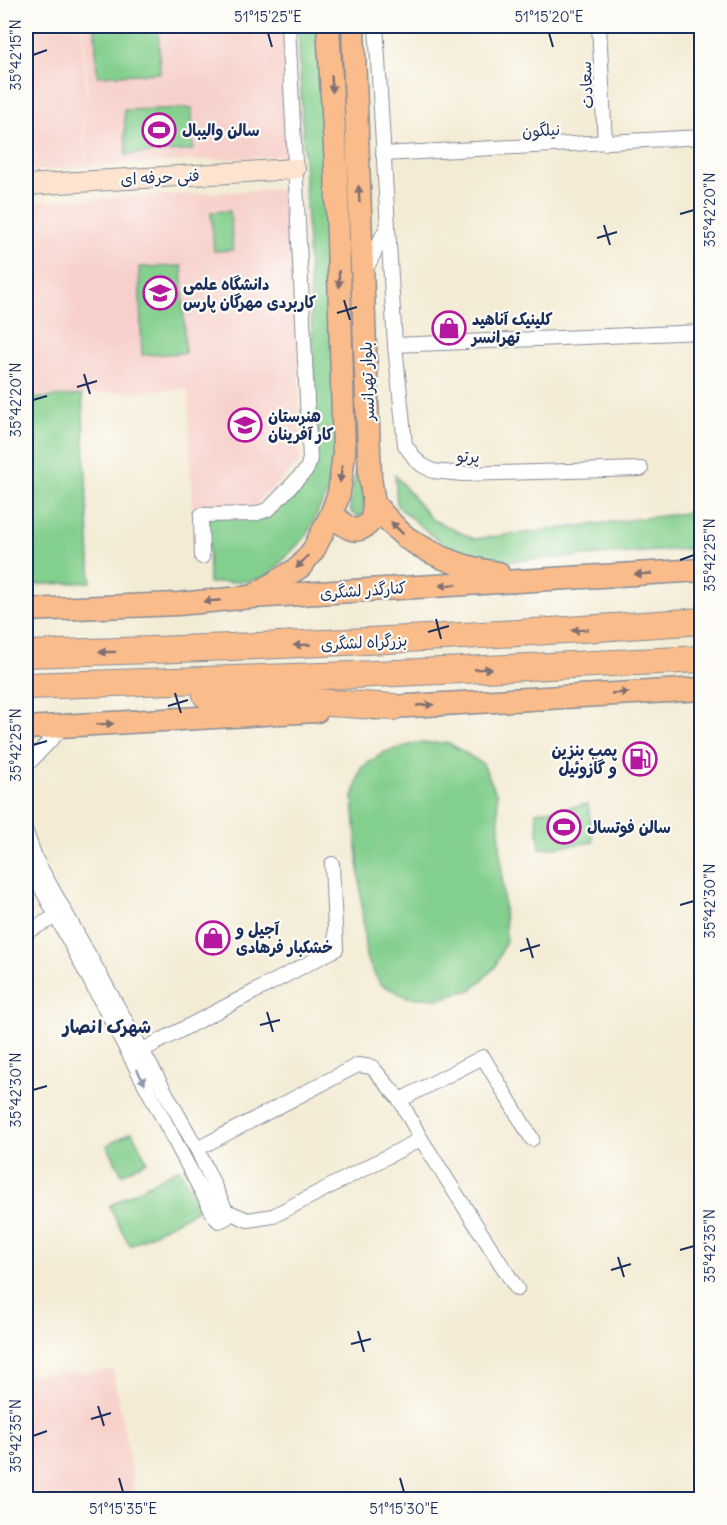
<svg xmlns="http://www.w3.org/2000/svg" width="727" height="1525" font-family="Delius,'Playpen Sans Arabic',sans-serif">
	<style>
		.built { fill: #f7d0cb }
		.green { fill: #83cf8d; stroke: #4f7f76; stroke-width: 1.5 }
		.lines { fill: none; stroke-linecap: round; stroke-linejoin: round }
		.street-casing { stroke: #878d99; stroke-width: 16 }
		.secondary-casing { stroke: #878d99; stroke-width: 22 }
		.primary-casing { stroke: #878d99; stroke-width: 25 }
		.highway-casing { stroke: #878d99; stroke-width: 28 }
		.street { stroke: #fff; stroke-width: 14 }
		.secondary { stroke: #fde4d0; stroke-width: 20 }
		.primary { stroke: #f9bc8a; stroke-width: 22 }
		.highway { stroke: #f9bc8a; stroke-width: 26 }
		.oneway { fill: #7f6e72 }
		.oneway2 { fill: #8d97ae }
		.ticks { fill: none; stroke: #1b2f5e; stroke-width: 2 }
		.labels { text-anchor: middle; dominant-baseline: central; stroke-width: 4.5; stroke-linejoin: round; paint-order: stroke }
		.street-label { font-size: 16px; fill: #1b2f5e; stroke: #fdfcf7 }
		.poi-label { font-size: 16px; font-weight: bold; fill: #1b2f5e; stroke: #fdfcf7; text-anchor: start }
		.neighbourhood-label { font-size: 18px; font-weight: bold; fill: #1b2f5e; stroke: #fdfcf7 }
		.neatline { fill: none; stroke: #1b2f5e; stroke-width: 2 }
		.ticks-label { font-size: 15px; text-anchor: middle; fill: #1b2f5e }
	</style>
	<rect width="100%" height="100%" fill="#fdfcf7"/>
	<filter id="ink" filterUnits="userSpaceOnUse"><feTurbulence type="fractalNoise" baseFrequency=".0167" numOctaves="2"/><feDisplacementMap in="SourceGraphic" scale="12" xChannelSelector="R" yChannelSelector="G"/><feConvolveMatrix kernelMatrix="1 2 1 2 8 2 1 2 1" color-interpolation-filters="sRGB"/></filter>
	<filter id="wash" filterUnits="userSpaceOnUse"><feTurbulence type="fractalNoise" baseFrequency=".008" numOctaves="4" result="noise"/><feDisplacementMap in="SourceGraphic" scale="24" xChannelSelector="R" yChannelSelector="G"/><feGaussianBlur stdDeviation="1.35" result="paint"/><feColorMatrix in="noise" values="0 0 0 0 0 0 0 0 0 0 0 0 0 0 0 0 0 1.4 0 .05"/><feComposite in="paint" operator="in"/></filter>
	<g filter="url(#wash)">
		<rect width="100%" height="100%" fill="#f3ebd4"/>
		<!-- built -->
		<g class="built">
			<path d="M26,26H82L86,95L81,96L88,95L84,26H283L287,156L87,166L84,123H83L80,103L86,166L26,172Z"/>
			<path d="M290,189L299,383L300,461L254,507H192L188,389L26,397V202Z"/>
			<path d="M113,1370L133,1478V1499H26V1375Z"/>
		</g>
		<!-- green -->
		<g class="green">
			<path d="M95,26H158L160,73L97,76Z"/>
			<path d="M298,26H320L339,469L306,536L267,577L249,581L209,583L208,517L257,516L309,474L317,447Z"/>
			<path d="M335,26H344L364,506L362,516L358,517L351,512L350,506L356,466L348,272Z"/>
			<path d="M192,108L193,150L126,155L124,110Z"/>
			<path d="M230,211L233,250L214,251L211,212Z"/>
			<path d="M182,266L185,353L142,355L139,267Z"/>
			<path d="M82,395L91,582L26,585V399Z"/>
			<path d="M395,475L431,519L474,539L701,511V548L507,561L451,551L397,506Z"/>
			<path d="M417,743H449L483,764L497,795L506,940L495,967L473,989L439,999L407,997L380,984L366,957L353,798L361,768L385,752Z"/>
			<path d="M588,804L593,842L540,849L536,812Z"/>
			<path d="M132,1132L147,1161L122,1174L107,1145Z"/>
			<path d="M179,1168L201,1208L130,1246L109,1206Z"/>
		</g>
	</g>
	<g filter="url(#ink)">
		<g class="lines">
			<defs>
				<g id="street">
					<path d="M376,26L395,345L405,445L416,460L422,465L433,471L463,474L641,469"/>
					<path d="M599,26L605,143"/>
					<path d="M383,154L702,137"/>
					<path d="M365,271L386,229"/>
					<path d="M395,345L702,332"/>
					<path d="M202,557L201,515L255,514L269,509L307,469L310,459L288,26"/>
					<path d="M26,766L64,726"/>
					<path d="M26,832L36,860L197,1149L226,1211V1218L219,1221L215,1217L26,859"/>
					<path d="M26,932L63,913"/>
					<path d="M135,1054L336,949L332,864"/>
					<path d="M400,1100L483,1057L532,1139"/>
					<path d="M197,1149L358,1065L372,1067L400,1100L421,1139L517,1289"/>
					<path d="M226,1211L248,1220L273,1216L421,1139"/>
				</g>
				<path id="secondary" d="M26,185L295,169"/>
				<g id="primary">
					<path d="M374,504C384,515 395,529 407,538C434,556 466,569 498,573"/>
					<path d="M332,513C346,528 356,538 372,520L374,504L370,477L368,426L353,26"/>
					<path d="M255,595L300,567L314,549L332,513L339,493L344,454L336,166L328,26"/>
					<path d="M26,610L178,604L251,597L702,570"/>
					<path d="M374,708L702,689"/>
					<path d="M26,728L317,711"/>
				</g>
				<g id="highway">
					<path d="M26,654C251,648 476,637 702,621"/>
					<path d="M26,686L352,675L702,659"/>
					<path d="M206,695L393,707"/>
				</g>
			</defs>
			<!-- street casing -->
			<use href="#street" class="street-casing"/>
			<!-- secondary casing -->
			<use href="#secondary" class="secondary-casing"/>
			<!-- primary casing -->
			<use href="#primary" class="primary-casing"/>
			<!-- highway casing -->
			<use href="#highway" class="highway-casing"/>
			<!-- street -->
			<use href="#street" class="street"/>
			<!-- secondary -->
			<use href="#secondary" class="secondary"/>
			<!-- primary -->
			<use href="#primary" class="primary"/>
			<!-- highway -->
			<use href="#highway" class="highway"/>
		</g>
		<!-- one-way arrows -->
		<defs><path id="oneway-solid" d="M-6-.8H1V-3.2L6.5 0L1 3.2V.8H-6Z" transform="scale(1.5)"/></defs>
		<g class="oneway">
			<use href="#oneway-solid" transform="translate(332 84) rotate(87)"/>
			<use href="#oneway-solid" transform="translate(359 194) rotate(-93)"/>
			<use href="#oneway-solid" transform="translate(339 279) rotate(88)"/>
			<use href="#oneway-solid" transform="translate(341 474) rotate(97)"/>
			<use href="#oneway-solid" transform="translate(397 528) rotate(-135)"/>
			<use href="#oneway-solid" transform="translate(302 562) rotate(132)"/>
			<use href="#oneway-solid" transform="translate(643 574) rotate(177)"/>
			<use href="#oneway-solid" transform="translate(448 585) rotate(176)"/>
			<use href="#oneway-solid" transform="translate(212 601) rotate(175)"/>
			<use href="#oneway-solid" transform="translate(580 630) rotate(176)"/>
			<use href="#oneway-solid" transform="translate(302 645) rotate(177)"/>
			<use href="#oneway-solid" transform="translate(107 652) rotate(179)"/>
			<use href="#oneway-solid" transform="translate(483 669) rotate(-3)"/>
			<use href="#oneway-solid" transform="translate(620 693) rotate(-3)"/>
			<use href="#oneway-solid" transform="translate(425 705) rotate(-3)"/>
			<use href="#oneway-solid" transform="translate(105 724) rotate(-3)"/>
		</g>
		<use class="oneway2" href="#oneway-solid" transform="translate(141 1077) rotate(62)"/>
	</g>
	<!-- ticks -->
	<path class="ticks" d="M268,33L272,47M549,33L553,47M33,55L47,50M680,214L694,210M604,225L610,245M597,238L617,232M344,300L350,320M337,313L357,307M84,374L90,394M77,387L97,381M33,400L47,396M680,560L694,555M436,619L441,639M428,632L449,626M175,693L181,713M168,706L188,700M33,745L47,741M680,905L694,901M527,938L533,958M520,951L540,945M267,1012L273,1032M260,1025L280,1020M33,1090L47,1086M680,1250L694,1246M618,1257L624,1277M611,1270L631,1264M358,1331L364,1352M351,1344L371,1339M98,1406L104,1426M91,1419L111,1413M33,1436L47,1431M119,1478L123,1492M400,1478L404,1492"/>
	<!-- icons -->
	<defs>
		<symbol id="stadium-ring" viewBox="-11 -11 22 22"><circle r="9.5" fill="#fdfcf7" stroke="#b5179e" stroke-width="1.5"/><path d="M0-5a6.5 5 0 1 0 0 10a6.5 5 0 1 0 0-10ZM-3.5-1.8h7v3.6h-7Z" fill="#b5179e"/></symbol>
		<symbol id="university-ring" viewBox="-11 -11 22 22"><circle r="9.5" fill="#fdfcf7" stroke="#b5179e" stroke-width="1.5"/><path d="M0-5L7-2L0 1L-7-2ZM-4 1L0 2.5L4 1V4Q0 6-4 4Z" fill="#b5179e"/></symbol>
		<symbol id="shop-ring" viewBox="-11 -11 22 22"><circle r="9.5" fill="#fdfcf7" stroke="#b5179e" stroke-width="1.5"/><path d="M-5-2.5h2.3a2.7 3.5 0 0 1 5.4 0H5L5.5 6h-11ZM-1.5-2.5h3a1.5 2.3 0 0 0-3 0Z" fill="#b5179e"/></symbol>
		<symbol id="school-ring" viewBox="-11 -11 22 22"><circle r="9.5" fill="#fdfcf7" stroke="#b5179e" stroke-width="1.5"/><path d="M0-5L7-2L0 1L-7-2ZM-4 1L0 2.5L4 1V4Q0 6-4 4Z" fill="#b5179e"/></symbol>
		<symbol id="fuel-ring" viewBox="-11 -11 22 22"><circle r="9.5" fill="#fdfcf7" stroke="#b5179e" stroke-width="1.5"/><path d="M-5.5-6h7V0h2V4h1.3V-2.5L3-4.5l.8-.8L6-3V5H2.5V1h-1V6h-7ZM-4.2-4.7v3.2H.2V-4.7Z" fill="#b5179e"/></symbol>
	</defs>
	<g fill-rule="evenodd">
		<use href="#stadium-ring" x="140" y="111" width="38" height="38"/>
		<use href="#university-ring" x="141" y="274" width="38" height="38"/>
		<use href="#shop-ring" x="430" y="309" width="38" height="38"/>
		<use href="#school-ring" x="226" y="406" width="38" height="38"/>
		<use href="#fuel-ring" x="621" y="740" width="38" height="38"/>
		<use href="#stadium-ring" x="545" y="808" width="38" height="38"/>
		<use href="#shop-ring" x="194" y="919" width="38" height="38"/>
	</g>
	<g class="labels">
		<!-- street labels -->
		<g class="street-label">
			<text transform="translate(586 85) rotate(-93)">سعادت</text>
			<text transform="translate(541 130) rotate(-3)">نیلگون</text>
			<text transform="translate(160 177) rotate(-3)">فنی حرفه ای</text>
			<text transform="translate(367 381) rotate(-92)">بلوار تهرانسر</text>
			<text transform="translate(468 456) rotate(2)">پرتو</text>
			<text transform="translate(363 590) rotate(-4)">کنارگذر لشگری</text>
			<text transform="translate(364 642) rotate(-3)">بزرگراه لشگری</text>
		</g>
		<!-- poi labels -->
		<g class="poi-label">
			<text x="182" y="130">سالن والیبال</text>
			<text x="183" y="284">دانشگاه علمی<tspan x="183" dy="18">کاربردی مهرگان پارس</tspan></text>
			<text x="472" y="319">کلینیک آناهید<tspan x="472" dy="18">تهرانسر</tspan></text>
			<text x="268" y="416">هنرستان<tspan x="268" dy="18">کار آفرینان</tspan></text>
			<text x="617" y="750" text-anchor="end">پمپ بنزین<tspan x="617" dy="18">و گازوئیل</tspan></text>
			<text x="587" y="827">سالن فوتسال</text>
			<text x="236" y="929">آجیل و<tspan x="236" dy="18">خشکبار فرهادی</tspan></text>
		</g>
		<!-- neighbourhood labels -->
		<g class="neighbourhood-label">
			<text x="107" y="1026">شهرک انصار</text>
		</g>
	</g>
	<!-- margin -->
	<rect width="727" height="1525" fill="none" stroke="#fdfcf7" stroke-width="66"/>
	<rect x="33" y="33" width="661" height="1459" class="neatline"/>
	<g class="ticks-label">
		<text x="268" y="22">51°15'25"E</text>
		<text x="549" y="22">51°15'20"E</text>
		<text transform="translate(16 55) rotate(-90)" y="5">35°42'15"N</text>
		<text transform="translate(710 210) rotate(-90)" y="5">35°42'20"N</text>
		<text transform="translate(16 400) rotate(-90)" y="5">35°42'20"N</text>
		<text transform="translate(710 555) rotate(-90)" y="5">35°42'25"N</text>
		<text transform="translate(16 745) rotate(-90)" y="5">35°42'25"N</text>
		<text transform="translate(710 901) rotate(-90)" y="5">35°42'30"N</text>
		<text transform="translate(16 1090) rotate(-90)" y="5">35°42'30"N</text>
		<text transform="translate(710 1246) rotate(-90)" y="5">35°42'35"N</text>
		<text transform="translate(16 1436) rotate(-90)" y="5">35°42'35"N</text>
		<text x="123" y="1514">51°15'35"E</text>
		<text x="404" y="1514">51°15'30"E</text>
	</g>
</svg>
